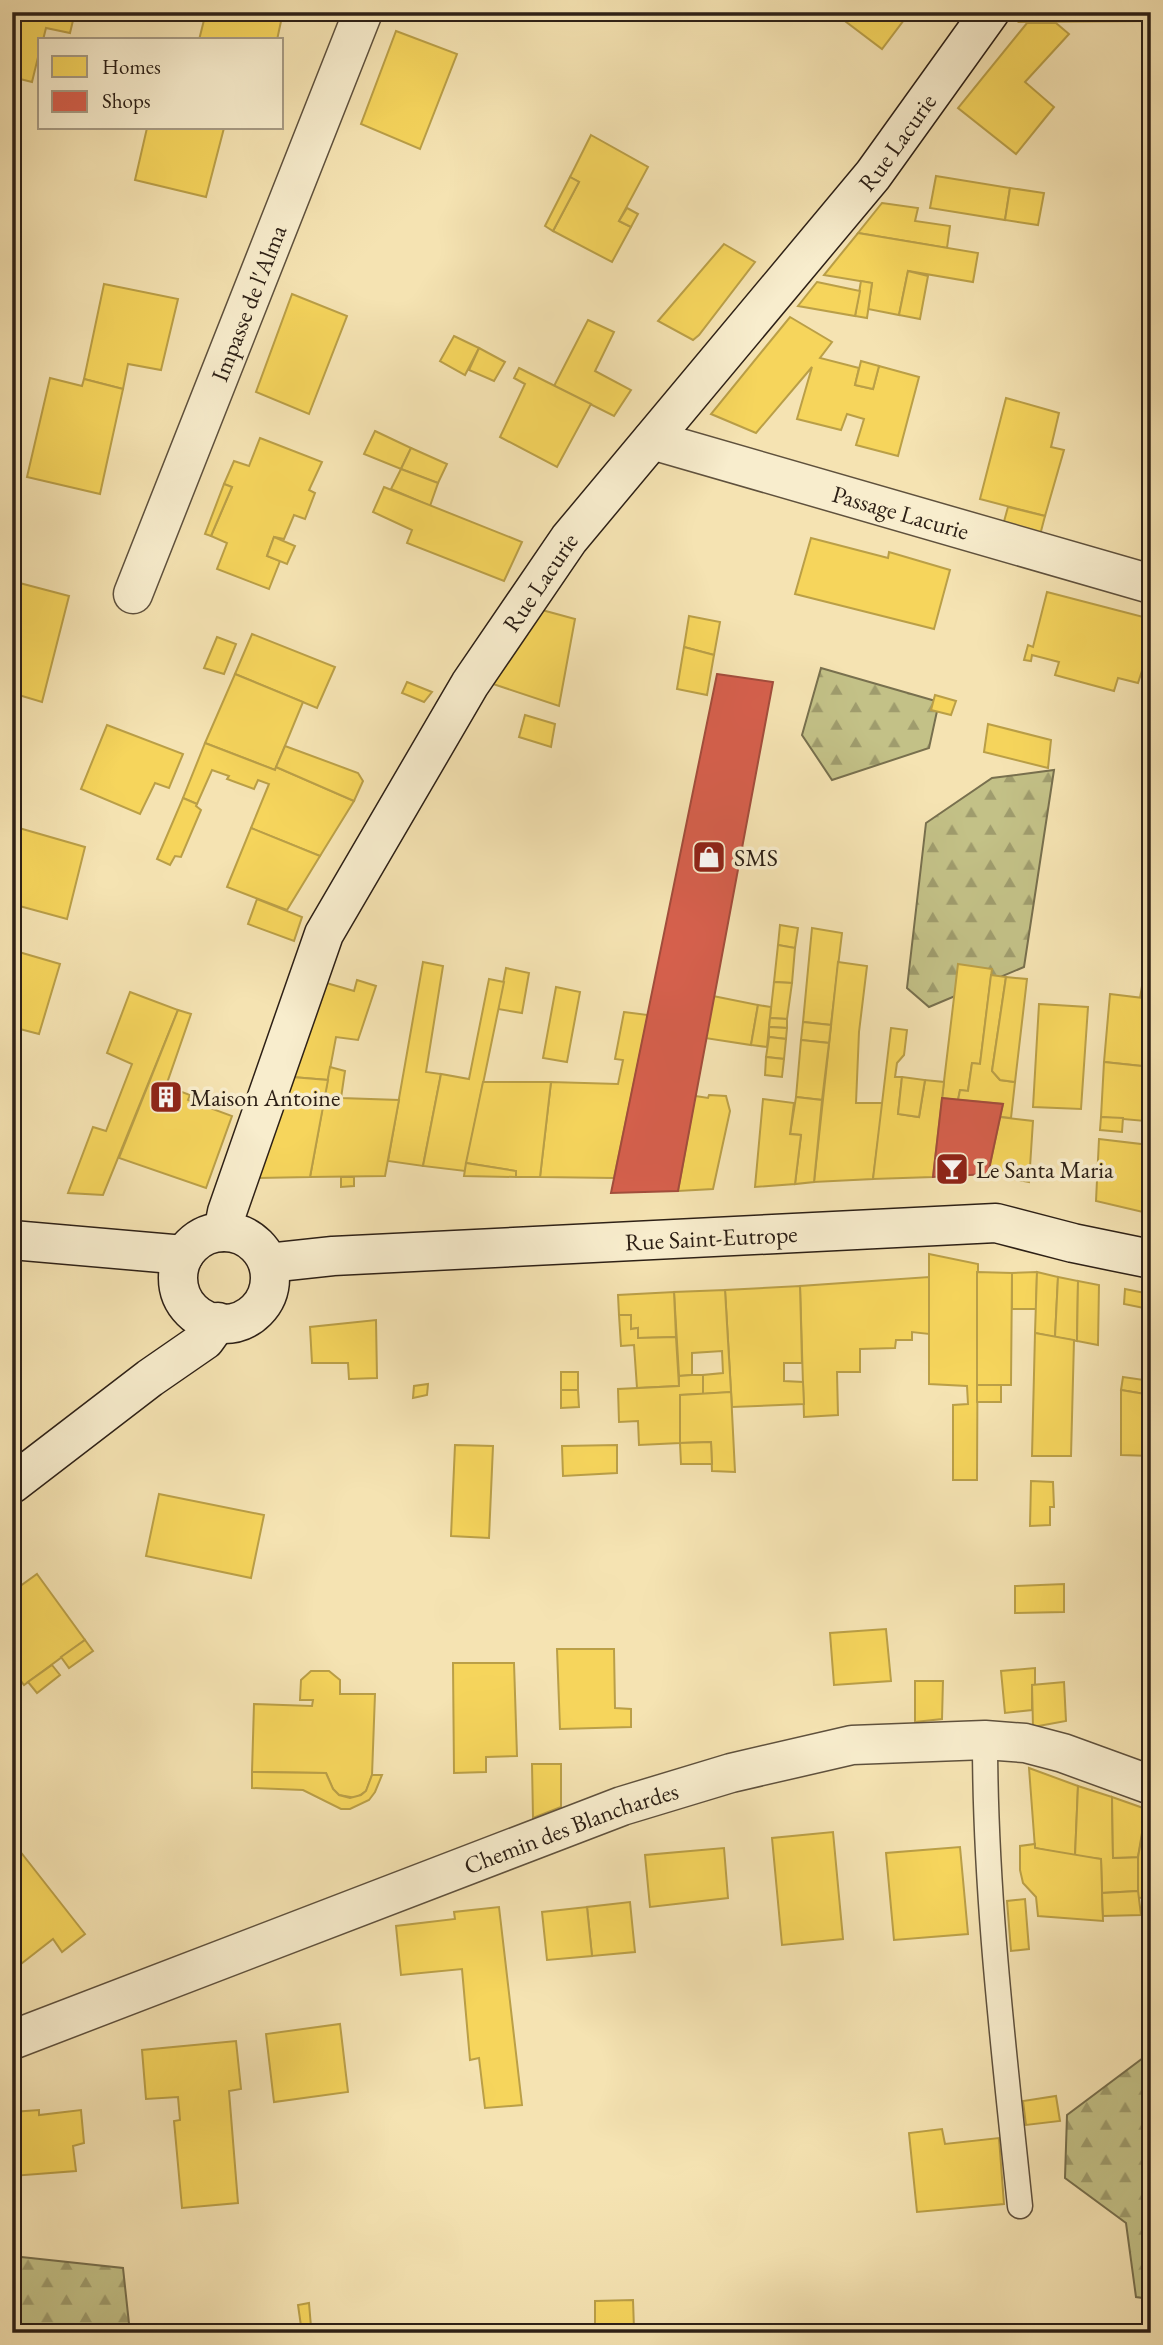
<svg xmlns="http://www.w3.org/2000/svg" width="1163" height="2345" font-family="'EB Garamond',serif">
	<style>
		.forest { fill: url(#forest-firs); stroke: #78704e; stroke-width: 2 }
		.homes { fill: #f6d55c; stroke: #ba9f47; stroke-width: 2 }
		.shops { fill: #d6604d; stroke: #a34d3c; stroke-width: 2 }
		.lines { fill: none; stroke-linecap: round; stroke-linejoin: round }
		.lane-casing { stroke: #5f513d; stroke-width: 27 }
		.street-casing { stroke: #5f513d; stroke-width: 41 }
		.secondary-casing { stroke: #2d2016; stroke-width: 41 }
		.lane { stroke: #f8edcd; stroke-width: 24 }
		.street { stroke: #f8edcd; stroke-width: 38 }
		.secondary { stroke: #f8edcd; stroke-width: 38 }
		.labels { text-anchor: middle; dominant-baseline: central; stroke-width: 7; stroke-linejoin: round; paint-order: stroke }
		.street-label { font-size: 24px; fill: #2d2016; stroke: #f8edcd }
		.poi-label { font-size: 24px; fill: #2d2016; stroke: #f8edcd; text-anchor: start }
	</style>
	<defs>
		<pattern id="forest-firs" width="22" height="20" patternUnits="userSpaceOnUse" patternTransform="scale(1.75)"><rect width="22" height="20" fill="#c3c187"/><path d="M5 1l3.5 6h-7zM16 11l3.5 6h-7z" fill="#9f9c6d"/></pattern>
	</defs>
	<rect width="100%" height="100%" fill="#f5e3b2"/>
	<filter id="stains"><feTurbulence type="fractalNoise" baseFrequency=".00286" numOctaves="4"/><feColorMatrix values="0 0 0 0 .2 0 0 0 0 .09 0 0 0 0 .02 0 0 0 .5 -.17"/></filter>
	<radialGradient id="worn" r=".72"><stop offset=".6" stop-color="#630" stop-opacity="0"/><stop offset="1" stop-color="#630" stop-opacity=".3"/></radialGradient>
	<!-- forest -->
	<g class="forest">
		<path d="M821,668L939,702L929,748L832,780L802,735Z"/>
		<path d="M1054,770L1024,967L929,1007L907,988L926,823L992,778Z"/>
		<path d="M1151,2052V2299L1136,2297L1126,2223L1065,2178L1067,2115Z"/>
		<path d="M12,2256L123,2268L130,2333H12Z"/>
	</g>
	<!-- homes -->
	<g class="homes">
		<path d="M12,12H75L70,33L46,28L43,40H40V49L32,82L12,77Z"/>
		<path d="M206,12H283L277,40H199Z"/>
		<path d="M833,12H910L882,49Z"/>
		<path d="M1025,12H1151V21L1019,22Z"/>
		<path d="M1027,23H1056L1069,34L1025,82L1054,107L1016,154L958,108Z"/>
		<path d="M396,31L457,54L420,149L361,124Z"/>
		<path d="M147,128H224L206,197L135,180Z"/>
		<path d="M591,135L648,167L619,221L631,227L612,262L553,231L579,182L570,177Z"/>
		<path d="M936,176L1010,188L1005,220L930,208Z"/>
		<path d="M570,177L579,182L553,231L545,226Z"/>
		<path d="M1010,188L1044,193L1038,225L1005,220Z"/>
		<path d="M882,203L918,208L915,221L950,226L947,248L858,233Z"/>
		<path d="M627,208L638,214L631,227L619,221Z"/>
		<path d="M858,233L978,253L973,282L908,271L899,315L868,309L872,283L824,275Z"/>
		<path d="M724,244L755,262L699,335L693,340L658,321Z"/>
		<path d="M908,271L928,276L920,319L899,315Z"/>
		<path d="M861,281L872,283L867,318L855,316Z"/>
		<path d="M817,282L860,291L855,316L798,306Z"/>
		<path d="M104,284L178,299L161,370L128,364L123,389L84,379Z"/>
		<path d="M292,294L347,316L309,414L256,392Z"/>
		<path d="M790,317L832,342L820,358L859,368L855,385L873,389L879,366L919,377L898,456L856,445L864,419L847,414L841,430L797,419L812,367L756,433L711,414Z"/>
		<path d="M588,320L614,332L595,371L631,390L614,416L554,386Z"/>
		<path d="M454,336L479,348L465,375L440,361Z"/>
		<path d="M479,348L505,362L494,381L469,370Z"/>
		<path d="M861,361L879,366L873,389L855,385Z"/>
		<path d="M519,368L591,404L557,467L500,437L525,384L514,378Z"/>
		<path d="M50,378L82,386L84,379L123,389L100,494L27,477Z"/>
		<path d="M1006,398L1059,413L1051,447L1064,450L1045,516L980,499Z"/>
		<path d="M375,431L411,448L401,469L364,454Z"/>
		<path d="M260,438L322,462L309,490L315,493L305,519L294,515L284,539L274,537L267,556L280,561L269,589L217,569L227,543L211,536L232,487L224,484L234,461L249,466Z"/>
		<path d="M411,448L447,464L438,483L401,469Z"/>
		<path d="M401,469L438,483L430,506L391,489Z"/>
		<path d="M224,484L232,487L211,536L205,534Z"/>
		<path d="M384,487L522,542L504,581L407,543L412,530L373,512Z"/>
		<path d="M1008,507L1045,516L1040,535L1003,525Z"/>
		<path d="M1151,530V565L1142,563Z"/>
		<path d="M274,537L295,546L287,564L267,556Z"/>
		<path d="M811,538L888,558L889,552L950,570L934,629L795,594Z"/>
		<path d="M12,581L69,596L42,702L12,693Z"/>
		<path d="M1047,592L1151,619V643L1138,683L1118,678L1114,691L1055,675L1059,662L1032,655L1031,661L1024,660L1028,645L1033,647Z"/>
		<path d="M542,610L575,619L559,706L493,684Z"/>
		<path d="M689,616L720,622L714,655L684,647Z"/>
		<path d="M252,634L335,667L317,708L235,674Z"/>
		<path d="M217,637L236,644L224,674L204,668Z"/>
		<path d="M684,647L714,655L707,695L677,689Z"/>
		<path d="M235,674L303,702L275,770L205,743Z"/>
		<path d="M407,682L432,692L424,702L402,693Z"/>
		<path d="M935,695L956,701L951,715L931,710Z"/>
		<path d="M525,715L555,724L551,747L519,737Z"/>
		<path d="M988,724L1051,740L1048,768L984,752Z"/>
		<path d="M107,725L183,754L169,788L155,783L140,814L81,789Z"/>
		<path d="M205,743L275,770L276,767L354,801L320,856L251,828L269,784L258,780L254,789L227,779L229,776L212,770L197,804L183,798Z"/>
		<path d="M285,746L358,773L363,781L354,801L276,767Z"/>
		<path d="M183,798L197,804L196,806L201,810L181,857L175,856L170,865L157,859Z"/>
		<path d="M12,826L85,847L67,919L12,904Z"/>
		<path d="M251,828L320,856L287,910L227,887Z"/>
		<path d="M257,899L302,917L294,941L248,924Z"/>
		<path d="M780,925L798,928L795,948L778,945Z"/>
		<path d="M812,928L842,933L831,1025L803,1022Z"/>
		<path d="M778,945L795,948L792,983L774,982Z"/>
		<path d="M1147,946L1151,947V981L1143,980Z"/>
		<path d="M12,950L60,964L39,1034L12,1027Z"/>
		<path d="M423,962L443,966L426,1072L441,1074L423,1166L388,1161Z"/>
		<path d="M838,962L867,966L859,1032L856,1103H883L873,1179L814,1182Z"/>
		<path d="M958,964L992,969L980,1064L972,1063L968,1091L960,1090L958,1100L942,1098Z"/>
		<path d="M506,968L529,973L522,1013L498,1009Z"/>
		<path d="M991,975L1006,977L992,1071L1000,1080L1015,1082L1011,1118L1000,1117L1003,1104L958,1100L960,1090L968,1091L972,1063L980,1064Z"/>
		<path d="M1006,977L1027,979L1015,1082L1000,1080L992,1071Z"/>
		<path d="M489,979L504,982L465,1171L423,1166L441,1074L469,1079Z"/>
		<path d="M357,980L376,986L358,1040L336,1037L328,1080L292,1077L323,982L354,991Z"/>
		<path d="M1143,980L1151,981V999L1140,998Z"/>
		<path d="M774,982L792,983L787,1019L770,1018Z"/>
		<path d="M556,987L580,992L567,1062L543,1058Z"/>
		<path d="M130,992L178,1010L103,1195L68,1193L93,1127L106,1131L132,1064L107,1053Z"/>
		<path d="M1110,994L1151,999V1067L1104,1062Z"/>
		<path d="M713,996L758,1005L751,1045L705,1038Z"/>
		<path d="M1039,1004L1088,1007L1081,1109L1033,1107Z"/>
		<path d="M758,1005L771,1007L767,1047L751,1045Z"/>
		<path d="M178,1010L191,1014L166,1086L190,1095L188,1100L232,1116L206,1188L119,1158Z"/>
		<path d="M624,1012L648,1015L614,1178L540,1177L551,1082L618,1084L623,1060L615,1059Z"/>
		<path d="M770,1018L787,1019V1028L769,1027Z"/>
		<path d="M803,1022L831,1025L829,1043L801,1040Z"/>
		<path d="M769,1027L787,1028L786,1039L769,1037Z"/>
		<path d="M891,1028L907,1030L904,1055L897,1063L895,1077H902L898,1114L919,1117L925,1080L944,1082L933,1177L873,1179Z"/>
		<path d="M769,1037L786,1039L784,1059L766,1057Z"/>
		<path d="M801,1040L829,1043L822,1100L796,1097Z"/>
		<path d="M766,1057L784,1059L782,1077L765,1075Z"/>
		<path d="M1104,1062L1151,1067L1145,1121L1101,1117Z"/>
		<path d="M330,1067L345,1071L341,1098L399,1100L385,1176L310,1177Z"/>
		<path d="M292,1077L328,1080L310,1177L258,1178Z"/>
		<path d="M902,1077L925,1080L919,1117L898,1114Z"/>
		<path d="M483,1082H551L540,1177H516V1171L466,1163Z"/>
		<path d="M709,1095L726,1096L730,1111L713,1189L678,1191L695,1096L708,1098Z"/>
		<path d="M796,1097L822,1100L814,1182L795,1184L801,1135L790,1134Z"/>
		<path d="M763,1099L794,1103L790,1134L801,1135L795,1184L755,1187Z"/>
		<path d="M1000,1117L1033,1121L1029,1182L988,1174Z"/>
		<path d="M1101,1117L1123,1118L1122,1132L1100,1130Z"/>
		<path d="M1151,1136V1214L1143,1212Z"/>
		<path d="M1099,1139L1149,1145L1143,1212L1096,1201Z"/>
		<path d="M466,1163L516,1171V1177L464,1176Z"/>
		<path d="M341,1177H354V1186L341,1187Z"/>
		<path d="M929,1254L978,1264L977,1480H953V1405L968,1404L967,1386L929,1384Z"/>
		<path d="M977,1272L1012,1273L1011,1385H977Z"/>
		<path d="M1037,1272L1036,1309H1012V1273Z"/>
		<path d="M1037,1272L1058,1277L1055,1337L1035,1333Z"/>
		<path d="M929,1277V1334L912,1332V1340H896L895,1348L860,1349V1372H837L838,1415L804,1417L800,1286Z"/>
		<path d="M1058,1277L1078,1281L1077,1341L1055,1337Z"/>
		<path d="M1078,1281L1099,1285L1098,1345L1077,1341Z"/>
		<path d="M800,1286L802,1363H784V1381L803,1382L804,1404L732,1407L725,1290Z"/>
		<path d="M1125,1289L1150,1294L1149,1309L1124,1304Z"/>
		<path d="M725,1290L731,1392L703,1394V1375L723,1373L722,1351L692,1353V1375L679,1376L674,1292Z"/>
		<path d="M674,1292L676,1337L638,1338V1328L631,1329V1315H619L618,1295Z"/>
		<path d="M619,1315H631V1329L638,1328V1338L676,1337L679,1386L637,1388L634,1345L621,1346Z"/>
		<path d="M376,1320L377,1378L349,1379L348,1363H312L310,1327Z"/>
		<path d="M1035,1333L1074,1340L1071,1456H1032Z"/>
		<rect x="561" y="1372" width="17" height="18"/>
		<path d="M692,1375H703V1394L680,1395V1443L639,1445L638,1421L619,1422L618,1389L679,1386V1376Z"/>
		<path d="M1123,1377L1151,1381V1395L1121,1390Z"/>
		<path d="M428,1384L427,1395L413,1398L414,1386Z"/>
		<rect x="977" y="1385" width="24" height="17"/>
		<path d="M561,1390H578L579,1407L561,1408Z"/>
		<path d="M1121,1390L1151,1395V1456L1121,1455Z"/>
		<path d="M731,1392L735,1472L712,1471L711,1442L680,1443V1395Z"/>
		<path d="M711,1442L712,1464H681L680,1443Z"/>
		<path d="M455,1445L493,1446L489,1538L451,1536Z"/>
		<path d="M617,1445V1473L563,1476L562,1446Z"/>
		<rect x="1142" y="1456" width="9" height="16"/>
		<path d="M1031,1481L1053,1482L1054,1507H1050V1525L1030,1526Z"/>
		<path d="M159,1494L264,1515L251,1578L146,1556Z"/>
		<path d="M37,1574L85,1640L24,1685L12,1669V1592Z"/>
		<path d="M1064,1584V1612L1015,1613V1586Z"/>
		<path d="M886,1629L891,1681L834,1685L830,1633Z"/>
		<path d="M85,1640L93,1651L69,1668L61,1657Z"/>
		<path d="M557,1649H614L615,1708L631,1709V1727L560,1729Z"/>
		<path d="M453,1663H514L517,1756L486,1757V1772L454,1773Z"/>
		<path d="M52,1665L60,1675L37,1693L28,1682Z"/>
		<path d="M1035,1668V1685H1032V1710L1005,1713L1001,1671Z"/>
		<path d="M311,1671H329L340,1680V1694H375L372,1775L366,1791L356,1798L339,1795L333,1789L326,1773L252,1772L254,1704L312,1706L313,1700H300L301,1680Z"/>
		<path d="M915,1681H943L942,1719L915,1722Z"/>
		<path d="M1064,1682L1066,1721L1033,1727L1032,1685Z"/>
		<path d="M532,1764H561V1807L533,1818Z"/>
		<path d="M1029,1768L1078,1786L1075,1856L1035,1848Z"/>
		<path d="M252,1772L326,1773L333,1789L339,1795L350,1798L361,1795L366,1791L372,1775H382L375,1792L369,1800L350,1809H341L303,1790L252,1788Z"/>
		<path d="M1078,1786L1112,1797L1113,1858L1138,1857V1891L1102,1893L1101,1859L1075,1856Z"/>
		<path d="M1112,1797L1146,1809L1138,1857L1113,1858Z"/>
		<path d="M833,1832L843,1939L782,1945L772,1838Z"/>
		<path d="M1142,1836H1151V1897L1138,1898V1857Z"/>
		<path d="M12,1841L85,1934L62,1952L53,1939L12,1971Z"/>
		<path d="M1035,1844V1848L1101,1859L1103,1921L1038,1916L1036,1897L1023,1883L1020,1870V1846Z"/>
		<path d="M960,1847L968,1934L894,1940L886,1853Z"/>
		<path d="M724,1848L728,1898L650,1907L645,1855Z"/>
		<path d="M1138,1891L1141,1915L1103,1916L1102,1893Z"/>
		<path d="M1025,1899L1029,1949L1011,1951L1007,1901Z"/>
		<path d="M630,1902L635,1952L592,1956L587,1907Z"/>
		<path d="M499,1907L522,2105L485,2108L479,2058L470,2060L462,1969L401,1975L396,1926L455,1919L454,1912Z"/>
		<path d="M587,1907L592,1956L547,1960L542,1912Z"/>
		<path d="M340,2024L348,2092L274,2102L266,2034Z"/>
		<path d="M236,2041L241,2089L229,2091L238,2203L182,2208L174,2121L180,2120L178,2097L146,2099L142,2050Z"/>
		<path d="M1056,2096L1060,2121L1026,2125L1023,2101Z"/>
		<path d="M39,2110V2115L81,2110L84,2143L73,2146L76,2171L12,2176V2112Z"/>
		<path d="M942,2129L945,2144L999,2138L1004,2204L917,2212L909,2133Z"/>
		<path d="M633,2300L634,2329L676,2328V2333H573V2329H595V2301Z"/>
		<path d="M309,2303L311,2327L301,2326L298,2305Z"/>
	</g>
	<!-- shops -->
	<g class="shops">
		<path d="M717,674L773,682L678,1191L611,1193Z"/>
		<path d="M942,1098L1003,1104L988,1174L933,1177Z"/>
	</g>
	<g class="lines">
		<defs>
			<path id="lane" d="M985,1740C985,1896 1004,2051 1020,2206"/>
			<g id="street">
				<path id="s1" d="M652,440L1151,584"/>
				<path id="s2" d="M133,594L363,12"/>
				<path id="s3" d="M12,2040L622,1806L731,1773L852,1745L985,1740L1025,1743L1063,1753L1151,1785"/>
			</g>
			<g id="secondary">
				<circle cx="224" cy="1278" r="46"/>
				<path id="s4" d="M223,1232L227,1212L324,934L470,684L569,539L873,175L990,12"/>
				<path d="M12,1240L184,1255"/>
				<path id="s5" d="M268,1263L333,1256L996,1223L1073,1243L1151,1259"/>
				<path d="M12,1484L150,1378L205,1340L218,1322"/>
			</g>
		</defs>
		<!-- lane casing -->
		<use href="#lane" class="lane-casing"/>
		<!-- street casing -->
		<use href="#street" class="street-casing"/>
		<!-- secondary casing -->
		<use href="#secondary" class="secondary-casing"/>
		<!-- lane -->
		<use href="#lane" class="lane"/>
		<!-- street -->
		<use href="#street" class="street"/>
		<!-- secondary -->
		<use href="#secondary" class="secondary"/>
	</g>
	<!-- icons -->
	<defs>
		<symbol id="shop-square" viewBox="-11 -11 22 22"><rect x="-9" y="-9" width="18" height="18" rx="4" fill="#8f2418" stroke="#f8edcd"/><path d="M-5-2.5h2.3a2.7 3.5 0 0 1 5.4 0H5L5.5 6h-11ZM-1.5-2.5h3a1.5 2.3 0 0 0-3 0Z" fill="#fff"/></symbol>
		<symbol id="building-square" viewBox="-11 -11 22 22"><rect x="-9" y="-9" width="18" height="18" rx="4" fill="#8f2418" stroke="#f8edcd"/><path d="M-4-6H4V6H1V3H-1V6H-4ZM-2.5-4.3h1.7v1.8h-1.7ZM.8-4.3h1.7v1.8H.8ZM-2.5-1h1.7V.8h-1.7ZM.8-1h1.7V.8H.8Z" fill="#fff"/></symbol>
		<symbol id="bar-square" viewBox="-11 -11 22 22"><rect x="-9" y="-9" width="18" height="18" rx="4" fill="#8f2418" stroke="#f8edcd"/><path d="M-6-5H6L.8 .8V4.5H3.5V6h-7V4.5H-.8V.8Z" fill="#fff"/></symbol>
	</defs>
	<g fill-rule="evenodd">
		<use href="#shop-square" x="690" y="838" width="38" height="38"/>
		<use href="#building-square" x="147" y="1078" width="38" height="38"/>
		<use href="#bar-square" x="933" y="1150" width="38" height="38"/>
	</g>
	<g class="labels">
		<!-- street labels -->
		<g class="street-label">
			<text stroke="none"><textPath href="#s4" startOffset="1295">Rue Lacurie</textPath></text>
			<text stroke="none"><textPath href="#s2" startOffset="313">Impasse de l'Alma</textPath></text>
			<text stroke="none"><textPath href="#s1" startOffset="259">Passage Lacurie</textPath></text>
			<text stroke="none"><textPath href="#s4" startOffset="728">Rue Lacurie</textPath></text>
			<text stroke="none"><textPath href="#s5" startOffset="444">Rue Saint-Eutrope</textPath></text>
			<text stroke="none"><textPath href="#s3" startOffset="598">Chemin des Blanchardes</textPath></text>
		</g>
		<!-- poi labels -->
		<g class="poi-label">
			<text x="734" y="857">SMS</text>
			<text x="190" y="1097">Maison Antoine</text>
			<text x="976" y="1169">Le Santa Maria</text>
		</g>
	</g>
	<!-- margin -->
	<rect width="1163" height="2345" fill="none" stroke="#f5e3b2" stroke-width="42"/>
	<rect x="14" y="14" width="1135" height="2317" fill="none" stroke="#2d2016" stroke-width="3.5"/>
	<rect x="21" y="21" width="1121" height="2303" fill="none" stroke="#2d2016" stroke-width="2"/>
	<!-- legend -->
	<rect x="38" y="38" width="245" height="91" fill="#f8edcd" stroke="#a79b84" stroke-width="2"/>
	<rect x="52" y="56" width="35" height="21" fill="#f6d55c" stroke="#a79b84" stroke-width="2"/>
	<text x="102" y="74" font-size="21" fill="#2d2016">Homes</text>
	<rect x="52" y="91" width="35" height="21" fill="#d6604d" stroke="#a79b84" stroke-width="2"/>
	<text x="102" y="108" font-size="21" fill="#2d2016">Shops</text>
	<rect width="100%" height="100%" filter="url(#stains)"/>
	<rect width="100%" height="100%" fill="url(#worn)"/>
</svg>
